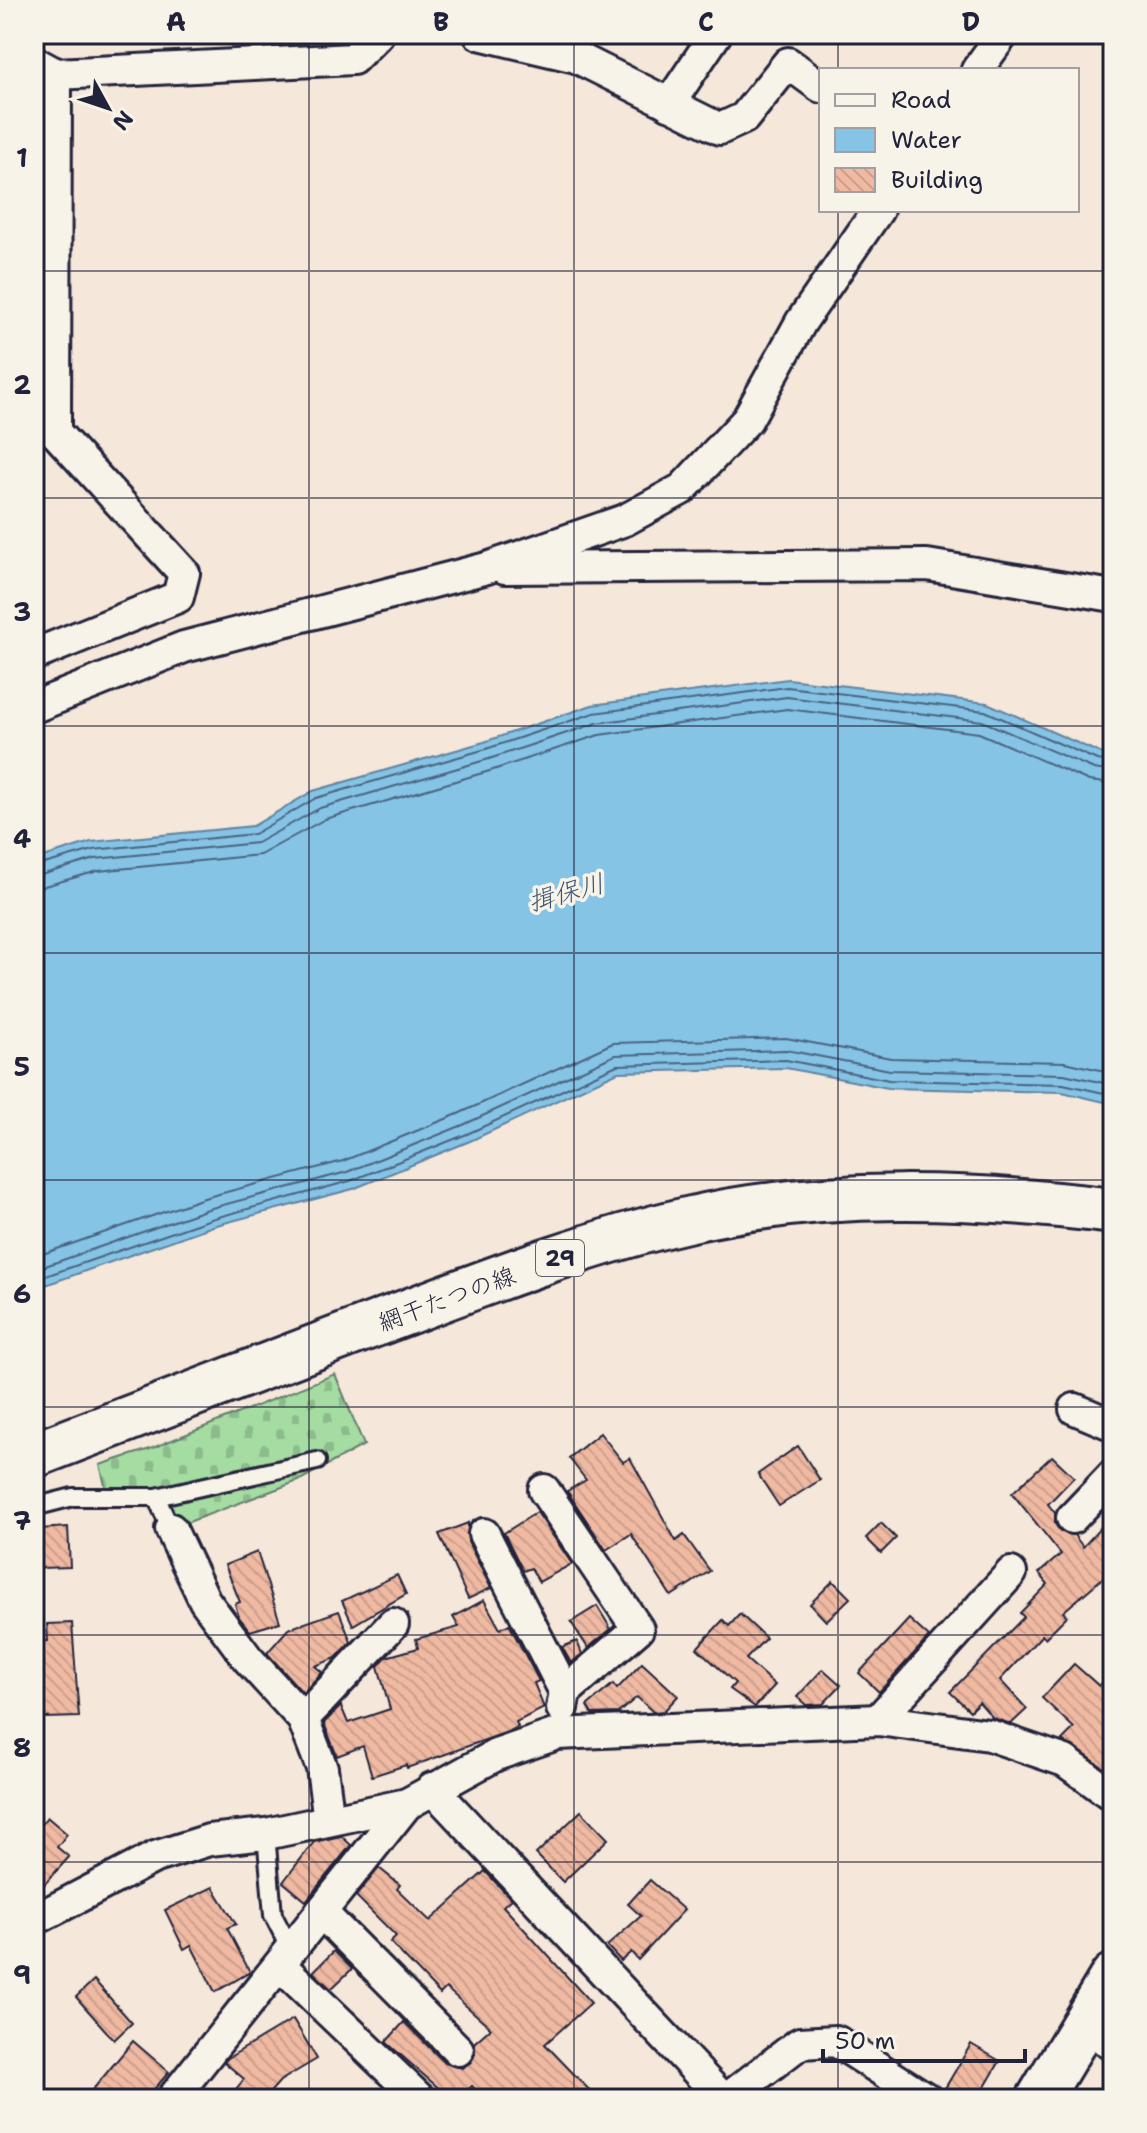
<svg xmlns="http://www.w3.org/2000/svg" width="1147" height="2133" font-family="'Shantell Sans','Klee One',sans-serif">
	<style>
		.cemetery { fill: url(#cemetery-stones); stroke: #637f6e; stroke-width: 2 }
		.water { fill: #86c4e6; stroke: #5e83a2; stroke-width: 2 }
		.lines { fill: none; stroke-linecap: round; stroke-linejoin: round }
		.shore { stroke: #4a637f; stroke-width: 2 }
		.building { fill: url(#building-back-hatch); stroke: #22223b; stroke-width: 2 }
		.lane-casing { stroke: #22223b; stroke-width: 22 }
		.street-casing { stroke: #22223b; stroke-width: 36 }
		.secondary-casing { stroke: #22223b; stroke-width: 50 }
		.primary-casing { stroke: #22223b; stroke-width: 50 }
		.lane { stroke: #f7f3e8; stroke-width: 16 }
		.street { stroke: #f7f3e8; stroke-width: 30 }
		.secondary { stroke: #f7f3e8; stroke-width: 44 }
		.primary { stroke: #f7f3e8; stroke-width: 44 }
		.grid { fill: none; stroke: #22223b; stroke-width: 2; stroke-opacity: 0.55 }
		.labels { text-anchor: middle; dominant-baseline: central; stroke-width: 7; stroke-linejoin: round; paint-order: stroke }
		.shield { fill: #f7f3e8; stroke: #62616f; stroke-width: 2 }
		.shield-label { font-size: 22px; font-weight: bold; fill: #22223b }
		.street-label { font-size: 24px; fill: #22223b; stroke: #f7f3e8 }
		.water-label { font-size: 26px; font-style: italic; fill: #40536e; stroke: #f7f3e8 }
		.neatline { fill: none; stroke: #22223b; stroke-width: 3 }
		.grid-label { font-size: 26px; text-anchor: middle; font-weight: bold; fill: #22223b }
	</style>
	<defs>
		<pattern id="cemetery-stones" width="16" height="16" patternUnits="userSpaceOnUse" patternTransform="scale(2)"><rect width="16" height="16" fill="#a4dca1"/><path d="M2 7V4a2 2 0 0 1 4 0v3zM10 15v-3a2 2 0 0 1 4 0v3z" fill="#8dbc8c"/></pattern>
		<pattern id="building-back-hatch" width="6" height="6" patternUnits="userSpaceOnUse" patternTransform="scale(2)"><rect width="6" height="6" fill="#efb9a2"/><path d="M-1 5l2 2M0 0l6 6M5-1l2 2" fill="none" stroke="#cd9f8c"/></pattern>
	</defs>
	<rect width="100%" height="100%" fill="#f5e7da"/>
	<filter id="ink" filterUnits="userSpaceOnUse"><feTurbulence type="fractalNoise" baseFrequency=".0125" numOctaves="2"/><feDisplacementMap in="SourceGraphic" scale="16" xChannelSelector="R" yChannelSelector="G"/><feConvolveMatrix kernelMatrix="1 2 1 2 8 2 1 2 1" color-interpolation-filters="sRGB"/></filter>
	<g filter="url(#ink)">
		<!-- cemetery -->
		<path class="cemetery" d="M335,1374L364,1445L298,1481L178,1526L163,1487L106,1489L100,1465L150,1449Z"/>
		<!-- water -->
		<path class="water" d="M788,679L987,703L1100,753L1113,754V1104L1062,1092L888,1088L786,1068L618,1072L470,1141L353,1189L213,1226L34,1289V860L91,842L253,826L313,791L484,742L592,705Z"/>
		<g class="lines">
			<!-- shore -->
			<g class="shore">
				<path d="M34,867L93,850L254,834L316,798L486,749L594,713L787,687L985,711L1097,760L1113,762"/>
				<path d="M34,877L95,859L257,843L320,808L489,759L597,723L787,697L982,721L1094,769L1113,772"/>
				<path d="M34,889L98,871L260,855L325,819L493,770L599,735L787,709L979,733L1089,781L1113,784"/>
				<path d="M34,1257L204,1198L343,1161L458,1114L613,1043L786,1038L891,1058L1065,1062L1113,1073"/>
				<path d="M34,1270L208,1209L347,1172L463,1125L615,1055L786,1050L890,1070L1064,1074L1113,1085"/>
				<path d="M34,1280L211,1219L350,1181L467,1134L617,1065L786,1060L889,1080L1063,1084L1113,1095"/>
			</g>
		</g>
		<!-- building -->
		<g class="building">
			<path d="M600,1433L623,1462L630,1458L676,1541L684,1535L710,1571L671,1596L631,1534L606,1550L567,1491L586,1480L569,1458Z"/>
			<path d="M798,1446L820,1480L779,1506L758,1474Z"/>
			<path d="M1052,1456L1074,1477L1048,1504L1055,1513V1524L1060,1531L1074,1535L1083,1547L1113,1514V1569L1063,1612L1067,1616L1045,1638L1042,1635L1000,1680L1027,1709L1011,1724L993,1718L979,1702L970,1711L950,1692L1024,1617L1020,1613L1048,1584L1039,1573L1061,1554L1012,1493Z"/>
			<path d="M537,1512L572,1564L539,1582L531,1568L523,1571L504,1533Z"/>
			<path d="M468,1523V1542L491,1588L468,1599L439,1534Z"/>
			<path d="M881,1523L896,1538L881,1553L866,1538Z"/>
			<path d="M68,1527L70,1567L40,1568L39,1529Z"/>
			<path d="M257,1552L280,1622L250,1631L239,1617L235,1604L240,1602L225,1565Z"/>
			<path d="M397,1575L406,1594L353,1625L342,1601Z"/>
			<path d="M833,1581L850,1598L826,1621L810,1604Z"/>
			<path d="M484,1600L500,1629L509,1624L539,1681L534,1683L544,1708L516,1722L518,1727L510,1731L407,1768L406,1765L372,1776L363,1746L337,1756L324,1723L341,1706L348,1723L390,1709L378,1666L386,1657L418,1648L416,1639L459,1627L453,1617Z"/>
			<path d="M597,1606L611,1629L588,1648L571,1622Z"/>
			<path d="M339,1611L351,1642L336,1658L315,1666L322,1672L303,1693L267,1653L288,1629Z"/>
			<path d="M740,1614L766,1638L746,1659L775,1685L755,1707L730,1689L735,1683L697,1648L723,1620L729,1626Z"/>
			<path d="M909,1619L929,1637L879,1692L859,1673Z"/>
			<path d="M72,1623L79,1717L44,1718L42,1641H48L47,1624Z"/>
			<path d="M577,1641L582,1654L571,1663L562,1647Z"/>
			<path d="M642,1663L678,1696L664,1711L653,1712L637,1697L618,1713L592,1714L587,1706L613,1684L617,1689Z"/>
			<path d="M1074,1664L1099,1686L1113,1671V1774L1062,1740L1074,1728L1042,1698Z"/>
			<path d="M823,1669L841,1685L823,1704L806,1705L797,1697Z"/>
			<path d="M581,1811L608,1839L563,1882L536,1854Z"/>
			<path d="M47,1817L67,1834L57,1847L69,1857L34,1896V1828L37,1830Z"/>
			<path d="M341,1836L351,1845L306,1901L283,1882L314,1842Z"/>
			<path d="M379,1868L400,1885L397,1889L430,1921L485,1871L511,1899L503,1906L591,2003L545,2044L598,2099H484L472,2086L459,2099H451L386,2042L404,2022L445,2063L462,2068L471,2062L475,2054L474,2043L491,2028L446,1988L440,1994L390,1942L396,1936L356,1896Z"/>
			<path d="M650,1880L684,1910L638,1960L631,1952L621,1961L607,1946L641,1916L628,1904Z"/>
			<path d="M213,1887L236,1924L227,1928L250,1972L215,1992L191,1945L184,1949L165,1910Z"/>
			<path d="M334,1951L352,1969L331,1989L313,1972Z"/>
			<path d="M94,1980L132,2023L114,2040L76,1997Z"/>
			<path d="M293,2019L317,2059L280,2081L264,2099H228L244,2079L224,2062L228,2058Z"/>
			<path d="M133,2041L169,2072L146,2099H85Z"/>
			<path d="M971,2044L1000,2061L978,2099H959L944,2090Z"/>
		</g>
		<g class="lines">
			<defs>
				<g id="lane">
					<path d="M156,1497L317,1461"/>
					<path d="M34,1507L73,1497H156L171,1529"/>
					<path d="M266,1834L273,1915L291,1950"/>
				</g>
				<g id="street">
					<path d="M479,34L576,57L720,129L744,118L788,63L821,87"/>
					<path d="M34,62L56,74L353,59L378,34"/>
					<path d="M977,70L1003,34"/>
					<path d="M669,104L716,34"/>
					<path d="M34,409L184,573L178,597L34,655"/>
					<path d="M55,432L56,74"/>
					<path d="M505,568L927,565L1113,596"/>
					<path d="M34,707L184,647L487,568L625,520L682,489L747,420L801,322L878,210"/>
					<path d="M1075,1409L1113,1425"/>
					<path d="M544,1490L638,1629L565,1692"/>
					<path d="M1072,1518L1113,1475"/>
					<path d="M171,1529L205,1601L248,1659L303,1719L322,1768L329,1820"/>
					<path d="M484,1534L565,1692L562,1708"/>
					<path d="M303,1719L393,1624"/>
					<path d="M878,1720L1011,1573"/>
					<path d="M432,1788L723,2099"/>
					<path d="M321,1912L458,2050"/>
					<path d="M34,1914L42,1916L155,1857L209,1840L266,1834L407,1804"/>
					<path d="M280,1965L420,2099"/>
					<path d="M1084,2023L1113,2046"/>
					<path d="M172,2099L407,1804L496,1755L557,1734L878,1720L989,1735L1065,1761L1113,1796"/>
					<path d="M727,2099L800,2043L836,2041L927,2099"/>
				</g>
				<path id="secondary" d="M1039,2099L1113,1976"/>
				<path id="primary" d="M34,1455C149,1411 263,1367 378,1323C479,1285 582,1244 687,1220C826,1188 973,1194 1113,1211"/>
			</defs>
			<!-- lane casing -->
			<use href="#lane" class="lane-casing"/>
			<!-- street casing -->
			<use href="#street" class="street-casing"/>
			<!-- secondary casing -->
			<use href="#secondary" class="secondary-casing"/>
			<!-- primary casing -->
			<use href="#primary" class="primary-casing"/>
			<!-- lane -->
			<use href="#lane" class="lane"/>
			<!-- street -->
			<use href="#street" class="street"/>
			<!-- secondary -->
			<use href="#secondary" class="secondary"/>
			<!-- primary -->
			<use href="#primary" class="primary"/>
		</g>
	</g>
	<!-- grid -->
	<path class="grid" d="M309,34V2099M574,34V2099M838,34V70M838,210V2099M34,271H1113M34,498H1113M34,726H1113M34,953H1113M34,1180H1113M34,1407H1113M34,1635H1113M34,1862H1113"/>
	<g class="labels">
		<!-- shield labels -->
		<rect class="shield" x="536" y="1240" width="48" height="36" rx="6"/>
		<g class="shield-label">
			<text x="560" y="1258">29</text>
		</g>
		<!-- street labels -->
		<g class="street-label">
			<text transform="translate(447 1299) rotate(-20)">網干たつの線</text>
		</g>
		<!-- water labels -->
		<g class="water-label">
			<text transform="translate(566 892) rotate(-15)">揖保川</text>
		</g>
	</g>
	<!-- margin -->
	<rect width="1147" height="2133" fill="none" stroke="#f7f3e8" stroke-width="88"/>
	<!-- legend -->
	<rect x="819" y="68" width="260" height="144" fill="#f7f3e8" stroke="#a29fa3" stroke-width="2"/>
	<rect x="835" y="94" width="40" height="12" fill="#f7f3e8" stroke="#a29fa3" stroke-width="2"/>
	<text x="891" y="108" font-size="24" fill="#22223b">Road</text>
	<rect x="835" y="128" width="40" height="24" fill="#86c4e6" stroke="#a29fa3" stroke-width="2"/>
	<text x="891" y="148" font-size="24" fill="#22223b">Water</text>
	<rect x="835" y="168" width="40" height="24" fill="url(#building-back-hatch)" stroke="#a29fa3" stroke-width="2"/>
	<text x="891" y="188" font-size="24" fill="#22223b">Building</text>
	<!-- north arrow -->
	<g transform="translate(108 108) rotate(130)" stroke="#f7f3e8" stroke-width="6" paint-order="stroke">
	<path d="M0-6L14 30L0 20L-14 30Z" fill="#22223b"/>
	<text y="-12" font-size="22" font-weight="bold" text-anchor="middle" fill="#22223b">N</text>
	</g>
	<!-- scale -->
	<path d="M823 2049v12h202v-12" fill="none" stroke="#22223b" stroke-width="4"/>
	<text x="835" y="2049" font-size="24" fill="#22223b" stroke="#f7f3e8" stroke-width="6" paint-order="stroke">50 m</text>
	<rect x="44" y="44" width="1059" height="2045" class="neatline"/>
	<g class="grid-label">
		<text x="176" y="31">A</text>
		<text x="441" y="31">B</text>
		<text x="706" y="31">C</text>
		<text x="971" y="31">D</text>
		<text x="22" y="167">1</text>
		<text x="22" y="394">2</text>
		<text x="22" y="621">3</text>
		<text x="22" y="848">4</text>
		<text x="22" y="1076">5</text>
		<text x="22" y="1303">6</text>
		<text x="22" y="1530">7</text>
		<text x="22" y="1757">8</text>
		<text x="22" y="1984">9</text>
	</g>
</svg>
